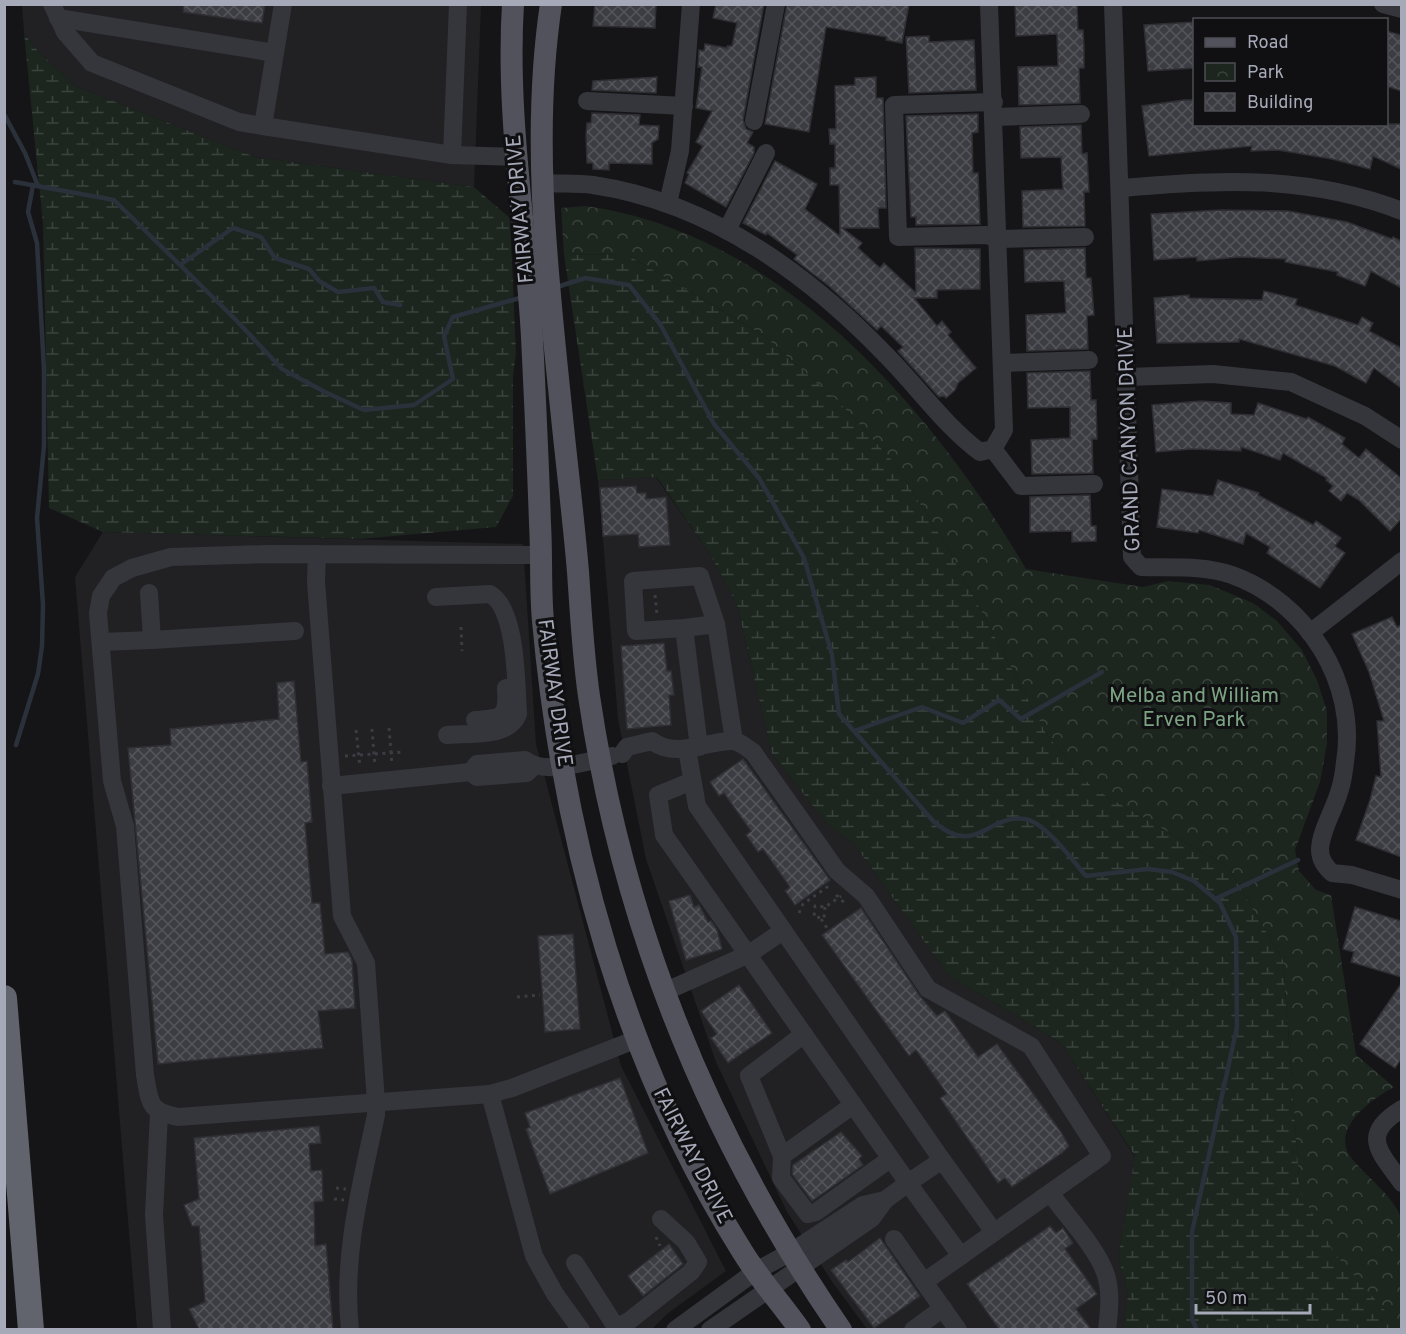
<svg xmlns="http://www.w3.org/2000/svg" width="1406" height="1334" font-family="Overpass,sans-serif">
	<style>
		.built { fill: #212124 }
		.wetland { fill: url(#wetland-marsh) }
		.park { fill: url(#park-crowns) }
		.lines { fill: none; stroke-linecap: round; stroke-linejoin: round }
		.stream { stroke: #2a313b; stroke-width: 4.5 }
		.building { fill: url(#building-cross-hatch); stroke: #2f2e33; stroke-width: 1.5 }
		.path { stroke: #3b3d43; stroke-width: 3; stroke-dasharray: 3 4.5; stroke-linecap: butt }
		.minor { stroke: #35363c; stroke-width: 18 }
		.major { stroke: #51525b; stroke-width: 22 }
		.highway { stroke: #61636d; stroke-width: 26 }
		.labels { text-anchor: middle; dominant-baseline: central; stroke-width: 6; stroke-linejoin: round; paint-order: stroke }
		.street-label { font-size: 21px; fill: #a6a9b8; stroke: #101012 }
		.park-label { font-size: 21px; fill: #7ca483; stroke: #101012 }
	</style>
	<defs>
		<pattern id="wetland-marsh" width="20" height="14" patternUnits="userSpaceOnUse" patternTransform="scale(1.5)"><rect width="20" height="14" fill="#1c251e"/><path d="M1 5h8M5 5V1M11 12h8M15 12V8" fill="none" stroke="#3a423d"/></pattern>
		<pattern id="park-crowns" width="20" height="18" patternUnits="userSpaceOnUse" patternTransform="scale(1.5)"><rect width="20" height="18" fill="#1c251e"/><path d="M2 6a3 3 0 1 1 6 0M12 15a3 3 0 1 1 6 0" fill="none" stroke="#3a423d"/></pattern>
		<pattern id="building-cross-hatch" width="8" height="8" patternUnits="userSpaceOnUse" patternTransform="scale(1.5)"><rect width="8" height="8" fill="#3c3d42"/><path d="M0 0l8 8M0 8l8-8" fill="none" stroke="#55565b"/></pattern>
	</defs>
	<rect width="100%" height="100%" fill="#151517"/>
	<!-- built -->
	<g class="built">
		<path d="M22,5H481L474,187L255,157L75,86L38,51L24,33Z"/>
		<path d="M656,477L711,556L737,605L772,754L827,824L854,844L949,976L1061,1043L1135,1157L1118,1257L1128,1295L1123,1329H867L833,1283L787,1212L716,1062L646,859L618,719L598,480Z"/>
		<path d="M103,532L523,544L536,744L621,1066L726,1271L667,1314L652,1329H137L75,577Z"/>
	</g>
	<!-- wetland -->
	<g class="wetland">
		<path d="M24,33L38,51L75,86L255,157L474,187L510,218L516,353L513,376V496L496,527L360,539L103,532L49,508L43,224Z"/>
		<path d="M626,254L763,335L838,401L893,461L948,548L1047,735L1093,788L1228,867L1283,960L1300,1191L1401,1322V1329H1123L1128,1295L1118,1257L1135,1156L1061,1043L949,976L854,844L827,824L772,754L737,605L711,556L657,477L598,480L564,255Z"/>
	</g>
	<!-- park -->
	<path class="park" d="M585,206C780,232 932,409 1026,569L1143,587L1168,581L1210,585L1253,603L1277,621L1302,650L1317,680L1327,711V744L1320,782L1295,850L1299,871L1316,890L1331,895L1356,1055L1394,1087C1372,1099 1327,1130 1353,1160C1368,1178 1389,1192 1400,1215C1405,1225 1402,1312 1401,1329L1334,1253L1300,1191L1283,960L1228,867L1093,788L1047,735L948,548L893,461L838,401L763,335L626,254L564,255L561,208Z"/>
	<g class="lines">
		<!-- stream -->
		<g class="stream">
			<path d="M4,114L25,153L38,186"/>
			<path d="M15,182L114,200L235,319L282,369L325,392L364,410L414,405L453,379L444,336L453,317L523,297"/>
			<path d="M180,265L233,228L261,237L275,258L309,269L319,281L338,292L374,288L383,302L400,305"/>
			<path d="M557,287L585,278L629,285L660,324L714,424L759,478L804,558L832,655L839,714L934,822C977,858 986,814 1025,819C1045,822 1073,861 1086,876L1148,869L1172,872L1194,881L1220,903L1236,937L1237,1027L1192,1232V1319L1197,1330"/>
			<path d="M854,731L922,707L963,723L999,700L1021,719L1102,672"/>
			<path d="M16,745L38,674L42,646L43,605L37,518L44,446V369L37,243L28,212L33,185"/>
			<path d="M1215,899L1298,860"/>
		</g>
	</g>
	<!-- building -->
	<g class="building">
		<path d="M184,4H265L262,23L183,12Z"/>
		<path d="M595,4H656L655,28L593,26Z"/>
		<path d="M716,4H764L743,120L746,129L753,132L747,143L754,147V153L726,207L685,183L689,174L687,173L703,146L696,142L712,111L696,108L702,67H698L699,50L704,51L705,44L727,48V46H732L737,23L713,18Z"/>
		<path d="M787,4H909L902,43L886,40L887,37L826,27L809,132L765,124Z"/>
		<path d="M1015,4H1077L1078,30H1083L1084,47V68H1079L1080,103L1019,105L1018,67L1058,66L1057,34L1016,36Z"/>
		<path d="M1194,22V68L1148,71L1144,25Z"/>
		<path d="M1386,31L1401,35V91L1386,86Z"/>
		<path d="M929,36V42L974,40L976,90L909,93L906,37Z"/>
		<path d="M657,77L656,93L592,90L593,81Z"/>
		<path d="M876,77V98H883L886,208H878L879,228H842L862,243L858,248L880,268L884,263L916,293L915,248L980,249V289L937,290V298H914L937,326L942,321L951,332L948,335L976,368L958,383L955,390L946,398L944,396L939,397L898,351L903,347L881,326L877,330L829,286L794,259L797,255L767,233L766,235L743,223L775,161L817,184L805,209L840,236L839,185H830V168H835V144H830L829,129H836L835,86L855,85V78Z"/>
		<path d="M1184,100H1194V124H1401V169L1373,156L1370,169L1332,159L1278,150L1251,151L1252,146L1149,156L1142,106Z"/>
		<path d="M592,113L640,115L639,125L659,126L658,139L652,143V164L609,163V170L593,169V163H587L586,135L587,123H591Z"/>
		<path d="M978,114V132L972,133L973,173H978L980,224L916,225V217H911L906,116Z"/>
		<path d="M1081,125L1082,154L1087,153L1089,192H1084L1085,226L1023,227L1022,191L1063,189L1062,177L1061,157L1021,158L1020,127Z"/>
		<path d="M1221,210L1288,211L1347,222L1392,239L1393,237L1401,241V288L1371,271L1365,286L1337,275L1338,272L1285,262L1286,259L1240,257L1197,261V257L1154,260L1151,214Z"/>
		<path d="M1085,248L1086,278H1091L1094,315L1087,316L1088,349L1027,351L1026,315L1066,313L1064,281L1025,282L1024,250Z"/>
		<path d="M1264,291L1297,299L1295,305L1358,325L1362,317L1373,323L1369,331L1401,348V388L1374,368L1366,383L1335,366L1239,339V342L1157,343L1154,298L1189,295V298L1262,300Z"/>
		<path d="M1090,371L1091,400H1096L1097,439H1092L1093,473L1032,474L1031,440L1070,438V407L1028,408L1027,373Z"/>
		<path d="M1201,401L1231,403V414L1254,415L1258,403L1307,419L1308,417L1345,438L1342,444L1359,458L1366,449L1401,478V519L1390,531L1359,500L1347,493L1341,501L1329,491L1333,486L1326,480L1327,478L1283,453L1280,460L1241,447V451L1192,449L1156,452L1152,405Z"/>
		<path d="M1218,480L1259,493L1258,495L1313,525L1316,521L1341,538L1335,546L1345,553L1320,588L1267,553L1270,547L1246,533L1243,544L1199,530L1198,533L1157,527L1162,489L1213,496Z"/>
		<path d="M636,486L637,493H646V499L666,497L670,545L639,547L638,534L603,536L600,488Z"/>
		<path d="M1090,495L1091,526H1096V541L1072,542V531L1030,532V497Z"/>
		<path d="M1392,617L1397,627L1401,625V857L1356,840L1370,800L1376,776L1381,777L1377,721H1384L1369,672L1352,634Z"/>
		<path d="M664,643L667,671H671L674,695H669L671,725L627,729L621,646Z"/>
		<path d="M294,681L301,762L307,761L312,822L305,823L312,903H320L325,954L348,952L352,960L355,1008L318,1011L323,1048L158,1064L128,748L171,745L170,729L279,719L277,683Z"/>
		<path d="M743,759L830,880L795,905L785,891L790,887L763,849L758,852L746,835L751,831L724,793L719,796L710,782Z"/>
		<path d="M690,895L694,907L699,905L708,922L711,921L717,930L722,949L686,960L669,901Z"/>
		<path d="M1355,907L1401,921V977L1351,962L1354,952L1343,949Z"/>
		<path d="M861,908L919,995L937,1016L945,1011L978,1057L997,1044L1061,1132L1069,1146L1062,1153L1012,1187L1005,1178L998,1183L940,1098L947,1094L916,1050L909,1056L822,935Z"/>
		<path d="M573,934L580,1029L545,1032L538,936Z"/>
		<path d="M1401,984V1059L1395,1068L1360,1044Z"/>
		<path d="M739,985L772,1033L728,1063L711,1038L717,1034L701,1011Z"/>
		<path d="M620,1078L648,1153L550,1194L526,1129L530,1127L525,1113Z"/>
		<path d="M319,1126L321,1143L309,1144L311,1171L322,1170L323,1201L314,1202L315,1246L326,1244L333,1329H199L189,1309L205,1302L199,1226H192L184,1205L199,1199L194,1138Z"/>
		<path d="M841,1132L862,1156L859,1159L863,1165L812,1201L792,1174L793,1165Z"/>
		<path d="M1050,1226L1056,1233L1063,1228L1073,1243L1065,1249L1097,1294L1076,1309L1091,1329H999L967,1284Z"/>
		<path d="M880,1238L920,1296L874,1328L831,1270L846,1260L848,1262Z"/>
		<path d="M669,1244L683,1264L643,1296L628,1276Z"/>
	</g>
	<g class="lines">
		<!-- path -->
		<g class="path">
			<path d="M655,595L657,615"/>
			<path d="M461,627L462,651"/>
			<path d="M389,728L392,765"/>
			<path d="M372,729L375,766"/>
			<path d="M356,730L360,767"/>
			<path d="M345,756L403,752"/>
			<path d="M836,895L846,904"/>
			<path d="M825,907L824,918L814,917L815,906L825,907L841,896"/>
			<path d="M799,913L803,904L830,885"/>
			<path d="M821,919L829,931"/>
			<path d="M517,997L540,995"/>
			<path d="M336,1188L346,1189"/>
			<path d="M334,1199L344,1200"/>
			<path d="M656,1237L660,1246"/>
		</g>
		<!-- minor -->
		<g class="minor">
			<path d="M52,4L65,32L92,63L239,122L263,126L283,4"/>
			<path d="M1113,4L1132,557L1141,567C1172,568 1202,565 1232,575C1307,602 1358,683 1345,762C1344,771 1343,780 1340,789C1335,809 1321,829 1320,849C1320,860 1325,866 1332,873L1352,875L1402,890"/>
			<path d="M1383,4L1402,9"/>
			<path d="M58,18L275,53"/>
			<path d="M587,101L684,106"/>
			<path d="M994,102L894,105L898,237L987,235L998,239L1085,237"/>
			<path d="M994,117L1081,114"/>
			<path d="M754,121L776,4"/>
			<path d="M263,126L452,155L516,157"/>
			<path d="M452,155L458,4"/>
			<path d="M543,183C560,184 577,183 593,185C708,202 806,272 885,354C917,386 944,425 980,452L993,449L1004,430L989,4"/>
			<path d="M1122,188C1219,179 1309,175 1402,211"/>
			<path d="M668,203L680,151L691,4"/>
			<path d="M727,230L766,153"/>
			<path d="M1002,363L1089,360"/>
			<path d="M1128,377L1213,374L1291,382L1365,416L1402,440"/>
			<path d="M993,449L1021,486L1094,484"/>
			<path d="M317,554L316,582L342,916L366,963L376,1102V1115C361,1186 342,1256 350,1330"/>
			<path d="M541,555L268,554L171,557L132,568L113,578L101,596L98,613L112,781L125,826L145,1075C150,1103 148,1111 178,1117L490,1094L512,1088L637,1039"/>
			<path d="M149,593L152,640L295,631"/>
			<path d="M436,597L490,594C517,609 516,685 518,714C510,738 468,733 447,735"/>
			<path d="M716,624L734,741"/>
			<path d="M684,628L716,624L700,576L633,581L636,631L684,628L699,747"/>
			<path d="M1310,633L1402,561"/>
			<path d="M101,642L152,640"/>
			<path d="M475,720C502,718 508,718 506,688"/>
			<path d="M687,749L697,806L942,1160"/>
			<path d="M622,754L627,747L652,741C676,759 705,741 732,741C739,741 747,748 753,752L837,871L866,896L928,989L1031,1046L1102,1156L924,1282L894,1239"/>
			<path d="M471,772L477,764L525,760C545,776 588,761 612,756"/>
			<path d="M692,781L658,795L664,835L908,1183L942,1160L994,1232"/>
			<path d="M331,786L471,772L477,777L527,773L533,767"/>
			<path d="M664,992L749,954L783,931"/>
			<path d="M804,1034L749,1076L782,1156L781,1178L808,1214L816,1212L890,1159"/>
			<path d="M490,1094L534,1256L555,1294L581,1330"/>
			<path d="M1402,1109C1359,1135 1380,1152 1402,1183"/>
			<path d="M159,1113L154,1215L162,1330"/>
			<path d="M782,1156L853,1105"/>
			<path d="M1051,1194C1067,1217 1101,1252 1107,1279C1111,1295 1109,1313 1107,1330"/>
			<path d="M575,1263L614,1324L621,1325L629,1321L691,1272L698,1262L686,1242L661,1219"/>
			<path d="M924,1282L958,1330"/>
			<path d="M675,1330L756,1271L791,1252L863,1205L885,1200"/>
			<path d="M710,1330L872,1218L885,1200L908,1183L961,1256"/>
			<path d="M913,1330L943,1308"/>
		</g>
		<!-- major -->
		<g class="major">
			<path d="M513,4C506,116 526,226 532,337C535,399 538,462 540,524C542,557 540,589 543,621C563,841 624,1063 742,1251C759,1279 781,1303 800,1330"/>
			<path d="M551,4C530,143 549,288 563,427C568,475 574,524 578,572C581,614 583,655 589,696C623,927 709,1138 841,1330"/>
		</g>
		<!-- highway -->
		<path class="highway" d="M4,998L31,1330"/>
	</g>
	<g class="labels">
		<!-- street labels -->
		<g class="street-label">
			<text transform="translate(521 209) rotate(-95)">FAIRWAY DRIVE</text>
			<text transform="translate(1130 439) rotate(-92)">GRAND CANYON DRIVE</text>
			<text transform="translate(554 693) rotate(82)">FAIRWAY DRIVE</text>
			<text transform="translate(692 1156) rotate(63)">FAIRWAY DRIVE</text>
		</g>
		<!-- park labels -->
		<g class="park-label">
			<text x="1194" y="696">Melba and William<tspan x="1194" dy="24">Erven Park</tspan></text>
		</g>
	</g>
	<!-- border -->
	<rect width="1406" height="1334" fill="none" stroke="#a6a9b8" stroke-width="12"/>
	<!-- legend -->
	<rect x="1193" y="18" width="195" height="108" fill="#101012" stroke="#4c4d54" stroke-width="1.5"/>
	<rect x="1205" y="38" width="30" height="9" fill="#51525b" stroke="#4c4d54" stroke-width="1.5"/>
	<text x="1247" y="48" font-size="18" fill="#a6a9b8">Road</text>
	<rect x="1205" y="63" width="30" height="18" fill="url(#park-crowns)" stroke="#4c4d54" stroke-width="1.5"/>
	<text x="1247" y="78" font-size="18" fill="#a6a9b8">Park</text>
	<rect x="1205" y="93" width="30" height="18" fill="url(#building-cross-hatch)" stroke="#4c4d54" stroke-width="1.5"/>
	<text x="1247" y="108" font-size="18" fill="#a6a9b8">Building</text>
	<!-- scale -->
	<path d="M1196 1304v9h114v-9" fill="none" stroke="#a6a9b8" stroke-width="3"/>
	<text x="1205" y="1304" font-size="18" fill="#a6a9b8" stroke="#101012" stroke-width="4.5" paint-order="stroke">50 m</text>
</svg>
